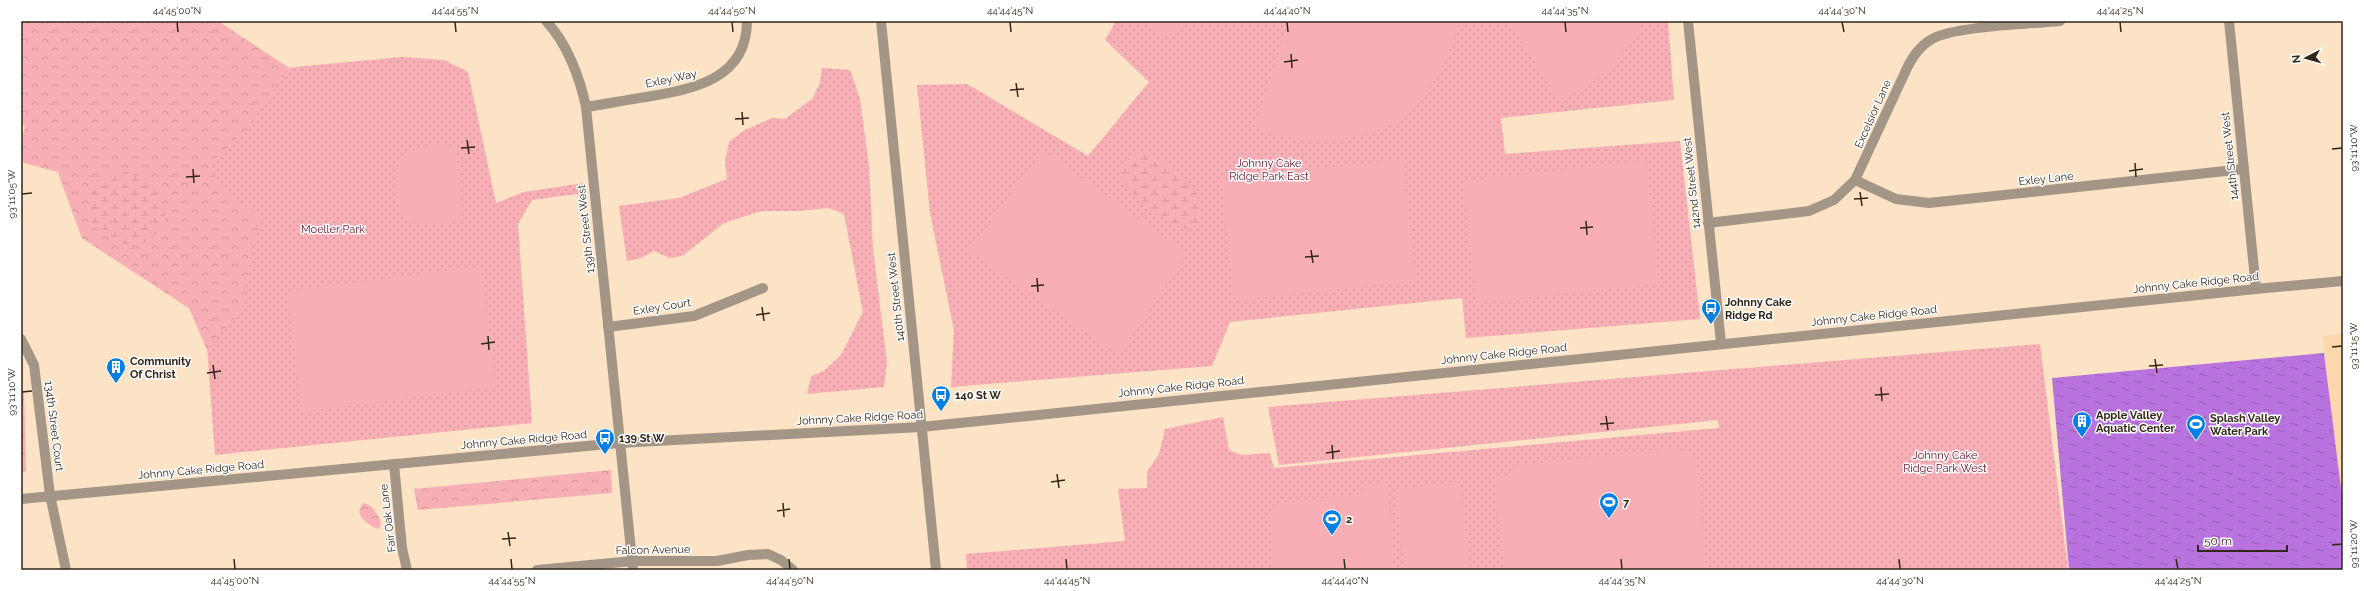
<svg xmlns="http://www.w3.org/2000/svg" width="2364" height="591" font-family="Raleway,sans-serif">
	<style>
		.built { fill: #fbd7ab }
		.grass { fill: url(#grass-dots) }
		.forest { fill: url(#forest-crowns) }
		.wetland { fill: url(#wetland-marsh) }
		.garden { fill: #f8aeb5 }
		.water { fill: url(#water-ripples) }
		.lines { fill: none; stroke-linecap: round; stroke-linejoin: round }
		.minor { stroke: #a39687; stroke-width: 10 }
		.ticks { fill: none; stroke: #322618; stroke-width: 1.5 }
		.labels { text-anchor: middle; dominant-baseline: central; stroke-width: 3; stroke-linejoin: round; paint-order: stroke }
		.street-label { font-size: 11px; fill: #322618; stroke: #fff }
		.park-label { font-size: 11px; fill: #661026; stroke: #fff }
		.poi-label { font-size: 11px; font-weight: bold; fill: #322618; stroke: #fff; text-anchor: start }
		.neatline { fill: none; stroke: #322618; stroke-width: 1.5 }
		.ticks-label { font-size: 10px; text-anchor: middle; fill: #322618 }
	</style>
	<defs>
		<pattern id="grass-dots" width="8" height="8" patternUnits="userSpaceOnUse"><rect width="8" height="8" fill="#f8aeb5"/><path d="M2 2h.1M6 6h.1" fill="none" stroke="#d5969b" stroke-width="1.8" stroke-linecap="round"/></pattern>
		<pattern id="forest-crowns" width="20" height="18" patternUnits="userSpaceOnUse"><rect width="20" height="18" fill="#f8aeb5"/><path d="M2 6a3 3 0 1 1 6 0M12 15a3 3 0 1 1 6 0" fill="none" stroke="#d5969b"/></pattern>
		<pattern id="wetland-marsh" width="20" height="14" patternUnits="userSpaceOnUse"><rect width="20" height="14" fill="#f8aeb5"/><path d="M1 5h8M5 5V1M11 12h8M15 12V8" fill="none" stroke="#d5969b"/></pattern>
		<pattern id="water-ripples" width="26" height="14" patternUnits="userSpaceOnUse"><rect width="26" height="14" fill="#b973df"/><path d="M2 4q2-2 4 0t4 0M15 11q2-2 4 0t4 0" fill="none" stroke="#975eb4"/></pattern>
	</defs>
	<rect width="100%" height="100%" fill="#fce3c5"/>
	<!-- built -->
	<path class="built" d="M2343,334V520L2323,336Z"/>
	<!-- grass -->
	<g class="grass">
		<path d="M21,21L285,68L402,57L444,60L468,72L496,203L524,192L584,183V193L532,200L518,224L532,423L215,455L207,347L189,308L82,238L34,107Z"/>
		<path d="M1116,21H1668L1674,100L1501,118L1505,154L1680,141L1700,319L1466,338L1462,298L1230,322L1212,366L951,387L954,330L930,213L917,85L967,84L1088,156L1149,82L1105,40Z"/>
		<path d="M822,68L850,70L860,99L869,166L873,249L887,363L884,387L807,394L811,376L824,371L841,355L863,312L844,214L829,208L799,211H761L724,223L682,256L670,258L654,251L641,258L627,261L619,206L679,198L727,179L725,161L729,142L743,131L772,118L785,119L812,99L820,83Z"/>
		<path d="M2040,344L2068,570H967L966,554L1125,541L1118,489L1147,488V472L1159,454L1165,429L1223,417L1229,450L1241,455L1270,453L1274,468L1719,428L1718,420L1279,465L1268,407Z"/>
	</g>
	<!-- forest -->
	<g class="forest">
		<path d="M21,21H218L289,68L248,129L209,165L221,185L261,219L252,251L242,309L207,350L189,308L82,238L58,172L24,163C17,153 22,138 25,127L21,123Z"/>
		<path d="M21,384L24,392L26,471L21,472Z"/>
		<path d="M611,470L612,493L418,510L414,489Z"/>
		<path d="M364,503C374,506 378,515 381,524L379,529C369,526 351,514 364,503Z"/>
	</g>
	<!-- wetland -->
	<g class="wetland">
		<path d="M1143,152C1172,163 1219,195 1192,230C1170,228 1134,196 1119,179C1118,164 1130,155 1143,152Z"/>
		<path d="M121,172C136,172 148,180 156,193C159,198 164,206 165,212C168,226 151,242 138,245C127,249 98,234 93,223C88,211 93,194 97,181L106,175Z"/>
	</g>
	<!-- garden -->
	<g class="garden">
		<path d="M1146,21H1188L1162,41Z"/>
		<path d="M1289,21H1460C1453,41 1446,65 1433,83C1422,98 1405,118 1388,127C1382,130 1374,132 1367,134C1328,146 1292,142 1254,127Z"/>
		<path d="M1509,21H1644C1625,58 1598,86 1558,100Z"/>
		<path d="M437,144L456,147L463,221C451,222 428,226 416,223C394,218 388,176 402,160C411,149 423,146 437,144Z"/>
		<path d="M1043,150L1188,254L1118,355L969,251Z"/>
		<path d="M1403,159L1416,281L1234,301L1221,179Z"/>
		<path d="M1646,160L1659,284L1476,303L1463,181Z"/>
		<path d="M481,266L496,387L302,412L287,291Z"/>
		<path d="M1670,448L1690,452L1698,468L1706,570H1504L1494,476L1511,475V466Z"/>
		<path d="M1387,481L1394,554L1390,570H1274L1269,516L1276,503L1362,494L1361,484Z"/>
		<path d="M1460,481L1470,570H1405L1395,489Z"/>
	</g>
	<!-- water -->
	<path class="water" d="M2324,353L2343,504V570H2069L2052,378Z"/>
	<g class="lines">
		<!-- minor -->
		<g class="minor">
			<path d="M546,21C567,43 580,78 586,107L633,570"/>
			<path d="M881,21L936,570"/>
			<path d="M1688,21L1721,343"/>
			<path d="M2229,21L2256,289"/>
			<path d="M586,107C606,104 626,100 646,97C692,89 747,80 747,21"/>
			<path d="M1855,180L1896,199L1929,203L2244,169"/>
			<path d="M1708,223L1809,211L1834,200L1855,180L1908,66C1914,55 1920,46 1932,39C1955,26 2031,24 2060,21"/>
			<path d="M608,327L694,316L763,288"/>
			<path d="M21,339L34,365L50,495L66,570"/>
			<path d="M394,464L402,548L407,570"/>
			<path d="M21,499L619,443L921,427L2256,289L2343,281"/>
			<path d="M537,570L633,561H717L748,555L768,554L781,560L793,570"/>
		</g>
	</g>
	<!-- ticks -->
	<path class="ticks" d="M177,22L178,32M455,22L456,32M732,22L733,32M1010,22L1011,32M1287,22L1288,32M1565,22L1566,32M1842,22L1844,32M2120,22L2121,32M1291,54L1292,68M1284,62L1298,60M1016,83L1018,97M1010,90L1024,89M742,112L743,125M735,119L749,118M467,140L469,154M461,148L475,147M2332,149L2342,148M2135,163L2136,177M193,169L194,183M2129,171L2143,169M186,177L200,176M1860,192L1862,206M22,194L32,193M1854,199L1868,198M1586,221L1587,235M1580,228L1593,227M1311,250L1313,263M1305,257L1319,256M1037,278L1038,292M1031,286L1044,285M762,307L764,321M756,315L770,313M488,336L489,350M481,344L495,342M2332,347L2342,346M2155,359L2157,373M213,365L215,379M2149,366L2163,365M207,373L221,371M1881,387L1882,401M22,392L32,391M1875,395L1889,394M1606,416L1608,430M1600,424L1614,423M1332,445L1333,459M1326,453L1340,451M1057,474L1059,488M1051,482L1065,480M783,503L784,517M777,511L790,509M508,532L510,546M502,539L516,538M2332,545L2342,544M234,559L235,569M511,559L512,569M789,559L790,569M1066,559L1067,569M1344,559L1345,569M1621,559L1622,569M1899,559L1900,569M2176,559L2178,569"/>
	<!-- icons -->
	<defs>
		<symbol id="bus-pin" viewBox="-11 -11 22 30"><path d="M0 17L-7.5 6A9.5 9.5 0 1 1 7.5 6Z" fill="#007fe5" stroke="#fff"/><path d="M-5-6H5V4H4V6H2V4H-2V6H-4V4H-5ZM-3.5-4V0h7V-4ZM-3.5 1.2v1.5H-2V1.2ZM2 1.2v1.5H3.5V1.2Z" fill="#fff"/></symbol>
		<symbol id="building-pin" viewBox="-11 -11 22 30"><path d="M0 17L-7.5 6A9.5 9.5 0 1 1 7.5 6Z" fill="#007fe5" stroke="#fff"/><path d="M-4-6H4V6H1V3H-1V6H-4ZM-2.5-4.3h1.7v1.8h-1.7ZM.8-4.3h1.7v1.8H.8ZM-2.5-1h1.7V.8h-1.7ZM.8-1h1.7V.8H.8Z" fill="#fff"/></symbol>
		<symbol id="stadium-pin" viewBox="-11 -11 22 30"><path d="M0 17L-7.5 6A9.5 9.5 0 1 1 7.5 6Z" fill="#007fe5" stroke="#fff"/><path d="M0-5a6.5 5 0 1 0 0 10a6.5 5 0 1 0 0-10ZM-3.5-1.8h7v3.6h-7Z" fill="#fff"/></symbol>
	</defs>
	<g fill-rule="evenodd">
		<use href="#bus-pin" x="1700" y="297" width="22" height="30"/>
		<use href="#building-pin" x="105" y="356" width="22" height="30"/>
		<use href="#bus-pin" x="930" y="384" width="22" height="30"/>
		<use href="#building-pin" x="2071" y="410" width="22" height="30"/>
		<use href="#stadium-pin" x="2185" y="413" width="22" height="30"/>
		<use href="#bus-pin" x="594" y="427" width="22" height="30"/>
		<use href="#stadium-pin" x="1598" y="491" width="22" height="30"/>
		<use href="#stadium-pin" x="1321" y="508" width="22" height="30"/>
	</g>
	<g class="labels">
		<!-- street labels -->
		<g class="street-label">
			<text transform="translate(671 79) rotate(-12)">Exley Way</text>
			<text transform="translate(1873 114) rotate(-66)">Excelsior Lane</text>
			<text transform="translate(2230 156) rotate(-96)">144th Street West</text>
			<text transform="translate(2046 179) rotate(-6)">Exley Lane</text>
			<text transform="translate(1692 183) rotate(-96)">142nd Street West</text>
			<text transform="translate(586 229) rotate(-96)">139th Street West</text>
			<text transform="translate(2196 283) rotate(-6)">Johnny Cake Ridge Road</text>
			<text transform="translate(896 297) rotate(-96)">140th Street West</text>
			<text transform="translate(662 307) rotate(-9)">Exley Court</text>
			<text transform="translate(1874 316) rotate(-6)">Johnny Cake Ridge Road</text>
			<text transform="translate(1504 354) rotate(-6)">Johnny Cake Ridge Road</text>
			<text transform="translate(1181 387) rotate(-6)">Johnny Cake Ridge Road</text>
			<text transform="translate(860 418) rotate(-3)">Johnny Cake Ridge Road</text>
			<text transform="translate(54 426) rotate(83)">134th Street Court</text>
			<text transform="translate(524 440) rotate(-5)">Johnny Cake Ridge Road</text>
			<text transform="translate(201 470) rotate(-5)">Johnny Cake Ridge Road</text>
			<text transform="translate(388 518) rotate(-97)">Fair Oak Lane</text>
			<text transform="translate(653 550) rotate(-1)">Falcon Avenue</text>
		</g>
		<!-- park labels -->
		<g class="park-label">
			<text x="1269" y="163">Johnny Cake<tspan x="1269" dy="13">Ridge Park East</tspan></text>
			<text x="333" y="229">Moeller Park</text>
			<text x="1945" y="455">Johnny Cake<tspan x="1945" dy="13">Ridge Park West</tspan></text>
		</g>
		<!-- poi labels -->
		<g class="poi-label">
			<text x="1725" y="302">Johnny Cake<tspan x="1725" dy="13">Ridge Rd</tspan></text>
			<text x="130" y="361">Community<tspan x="130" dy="13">Of Christ</tspan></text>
			<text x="955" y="395">140 St W</text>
			<text x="2096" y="415">Apple Valley<tspan x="2096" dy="13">Aquatic Center</tspan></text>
			<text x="2210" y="418">Splash Valley<tspan x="2210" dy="13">Water Park</tspan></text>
			<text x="619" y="438">139 St W</text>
			<text x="1623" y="502">7</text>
			<text x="1346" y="519">2</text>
		</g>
	</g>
	<!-- border -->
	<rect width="2364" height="591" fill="none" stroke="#ffffff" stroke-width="44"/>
	<!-- north arrow -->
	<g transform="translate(2306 58) rotate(264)" stroke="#ffffff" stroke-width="3" paint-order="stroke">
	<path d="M0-3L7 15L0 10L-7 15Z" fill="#322618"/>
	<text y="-6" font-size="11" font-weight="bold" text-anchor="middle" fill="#322618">N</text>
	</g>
	<!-- scale -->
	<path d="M2198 545v6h89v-6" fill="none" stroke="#322618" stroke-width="2"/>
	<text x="2204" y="545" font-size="12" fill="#322618" stroke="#ffffff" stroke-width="3" paint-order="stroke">50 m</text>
	<rect x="22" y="22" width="2320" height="547" class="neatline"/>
	<g class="ticks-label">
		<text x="177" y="14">44°45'00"N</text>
		<text x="455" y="14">44°44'55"N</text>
		<text x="732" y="14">44°44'50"N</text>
		<text x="1010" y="14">44°44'45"N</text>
		<text x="1287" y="14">44°44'40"N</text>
		<text x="1565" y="14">44°44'35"N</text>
		<text x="1842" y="14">44°44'30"N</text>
		<text x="2120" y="14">44°44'25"N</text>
		<text transform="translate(2353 148) rotate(-90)" y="4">93°11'10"W</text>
		<text transform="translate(11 194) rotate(-90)" y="4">93°11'05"W</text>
		<text transform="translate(2353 346) rotate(-90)" y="4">93°11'15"W</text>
		<text transform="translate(11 392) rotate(-90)" y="4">93°11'10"W</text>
		<text transform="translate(2353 544) rotate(-90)" y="4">93°11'20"W</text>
		<text x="235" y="584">44°45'00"N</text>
		<text x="512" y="584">44°44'55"N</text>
		<text x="790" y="584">44°44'50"N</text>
		<text x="1067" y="584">44°44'45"N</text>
		<text x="1345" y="584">44°44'40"N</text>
		<text x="1622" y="584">44°44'35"N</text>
		<text x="1900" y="584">44°44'30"N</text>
		<text x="2178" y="584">44°44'25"N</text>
	</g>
</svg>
